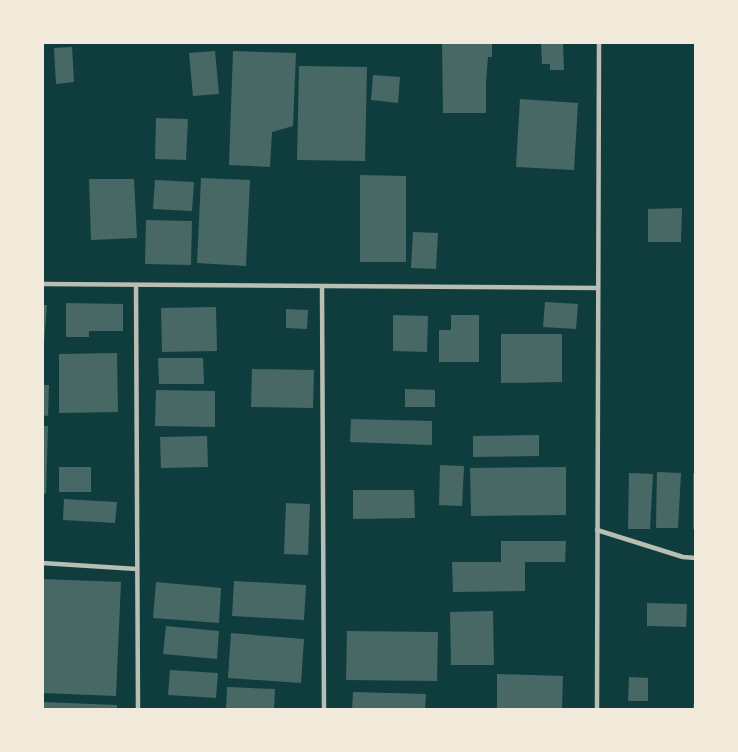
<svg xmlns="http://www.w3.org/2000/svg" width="738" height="752" font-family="Overpass,sans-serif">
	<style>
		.building { fill: #486865 }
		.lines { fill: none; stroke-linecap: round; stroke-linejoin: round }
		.minor { stroke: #b8beb3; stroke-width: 4.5 }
	</style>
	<rect width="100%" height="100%" fill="#0f3d3e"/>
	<!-- building -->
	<g class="building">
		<path d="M442,42H492V57H488L486,83V113H443Z"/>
		<path d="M541,43H563L564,70H550V64H542Z"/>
		<path d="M72,47L74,82L56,84L54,48Z"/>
		<path d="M215,51L219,94L193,96L189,53Z"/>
		<path d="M233,51L296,53L293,126L272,132L270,167L229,165Z"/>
		<path d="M299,66L367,67L365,161L297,160Z"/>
		<path d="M373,75L400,77L398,103L371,100Z"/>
		<path d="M520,99L578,103L574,170L516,167Z"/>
		<path d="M156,118L188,119L186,160L155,159Z"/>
		<path d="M360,175L406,176V262H360Z"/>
		<path d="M201,178L250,180L246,266L197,263Z"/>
		<path d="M89,179H134L137,238L91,240Z"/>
		<path d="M155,180L194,182L192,211L153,209Z"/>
		<path d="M682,208L681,242H648V209Z"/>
		<path d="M146,220L192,221L191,265L145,264Z"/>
		<path d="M413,232L438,233L436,269L411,268Z"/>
		<path d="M545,302L578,304L576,329L543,327Z"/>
		<path d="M66,303L123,304V331H89V337H66Z"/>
		<path d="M42,305H47L44,344H42Z"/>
		<path d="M216,307L217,351L162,352L161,308Z"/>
		<path d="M286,309L308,310L307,329L286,328Z"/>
		<path d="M393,315L428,316L427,352L393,351Z"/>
		<path d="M451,315H479V362H439V330H451Z"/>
		<path d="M501,334H562V382L501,383Z"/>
		<path d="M117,353L118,412L59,413V354Z"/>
		<path d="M158,358H203L204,384H159Z"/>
		<path d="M252,369L314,370L313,408L251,407Z"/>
		<path d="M42,385H49L48,416L42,415Z"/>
		<path d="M405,389L435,390V407H405Z"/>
		<path d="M156,390L215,391V427L155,426Z"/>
		<path d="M351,419L432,421V445L350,442Z"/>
		<path d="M42,426H48L46,494L42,493Z"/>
		<path d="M539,435V456L473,457V436Z"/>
		<path d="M207,436L208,467L161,468L160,437Z"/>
		<path d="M440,465L464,466L462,506L439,505Z"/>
		<rect x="59" y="467" width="32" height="25"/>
		<path d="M566,467V515L471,516L470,468Z"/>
		<path d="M657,472L681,473L678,528H656Z"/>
		<path d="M629,473L653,474L650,529H628Z"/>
		<rect x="693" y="473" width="3" height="56"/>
		<path d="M353,490H414L415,518L353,519Z"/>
		<path d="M64,499L117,502L115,523L63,520Z"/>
		<path d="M286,503L310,504L308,555L284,554Z"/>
		<path d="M501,541H566L565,562H525V591L453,592L452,562H501Z"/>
		<path d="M42,579L121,582L116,696L42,693Z"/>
		<path d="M234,581L306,585L304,620L232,616Z"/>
		<path d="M156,582L221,588L219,623L153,618Z"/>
		<path d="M647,603L687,604L686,627L647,626Z"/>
		<path d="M493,611L494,665H451L450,612Z"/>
		<path d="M166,626L219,631L217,659L163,654Z"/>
		<path d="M347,631L438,632L437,681L346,680Z"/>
		<path d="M231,633L304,639L301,683L228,678Z"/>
		<path d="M170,670L218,673L216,698L168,695Z"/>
		<path d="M497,674L563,676L562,710H497Z"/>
		<path d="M629,677L648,678V701H628Z"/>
		<path d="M227,687L275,689L274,710H226Z"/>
		<path d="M353,692L426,694L425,710H352Z"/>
		<path d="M42,702L117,705V710H42Z"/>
	</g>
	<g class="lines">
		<!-- minor -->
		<g class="minor">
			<path d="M42,284L598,288"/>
			<path d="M136,285L138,710"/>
			<path d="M322,286L324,710"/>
			<path d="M597,530L683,557L696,558"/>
			<path d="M42,563L137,569"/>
			<path d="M597,710L599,42"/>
			<path d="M696,710V705"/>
		</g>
	</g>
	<!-- border -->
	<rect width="738" height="752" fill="none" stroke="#f1e9da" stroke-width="88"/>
</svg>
